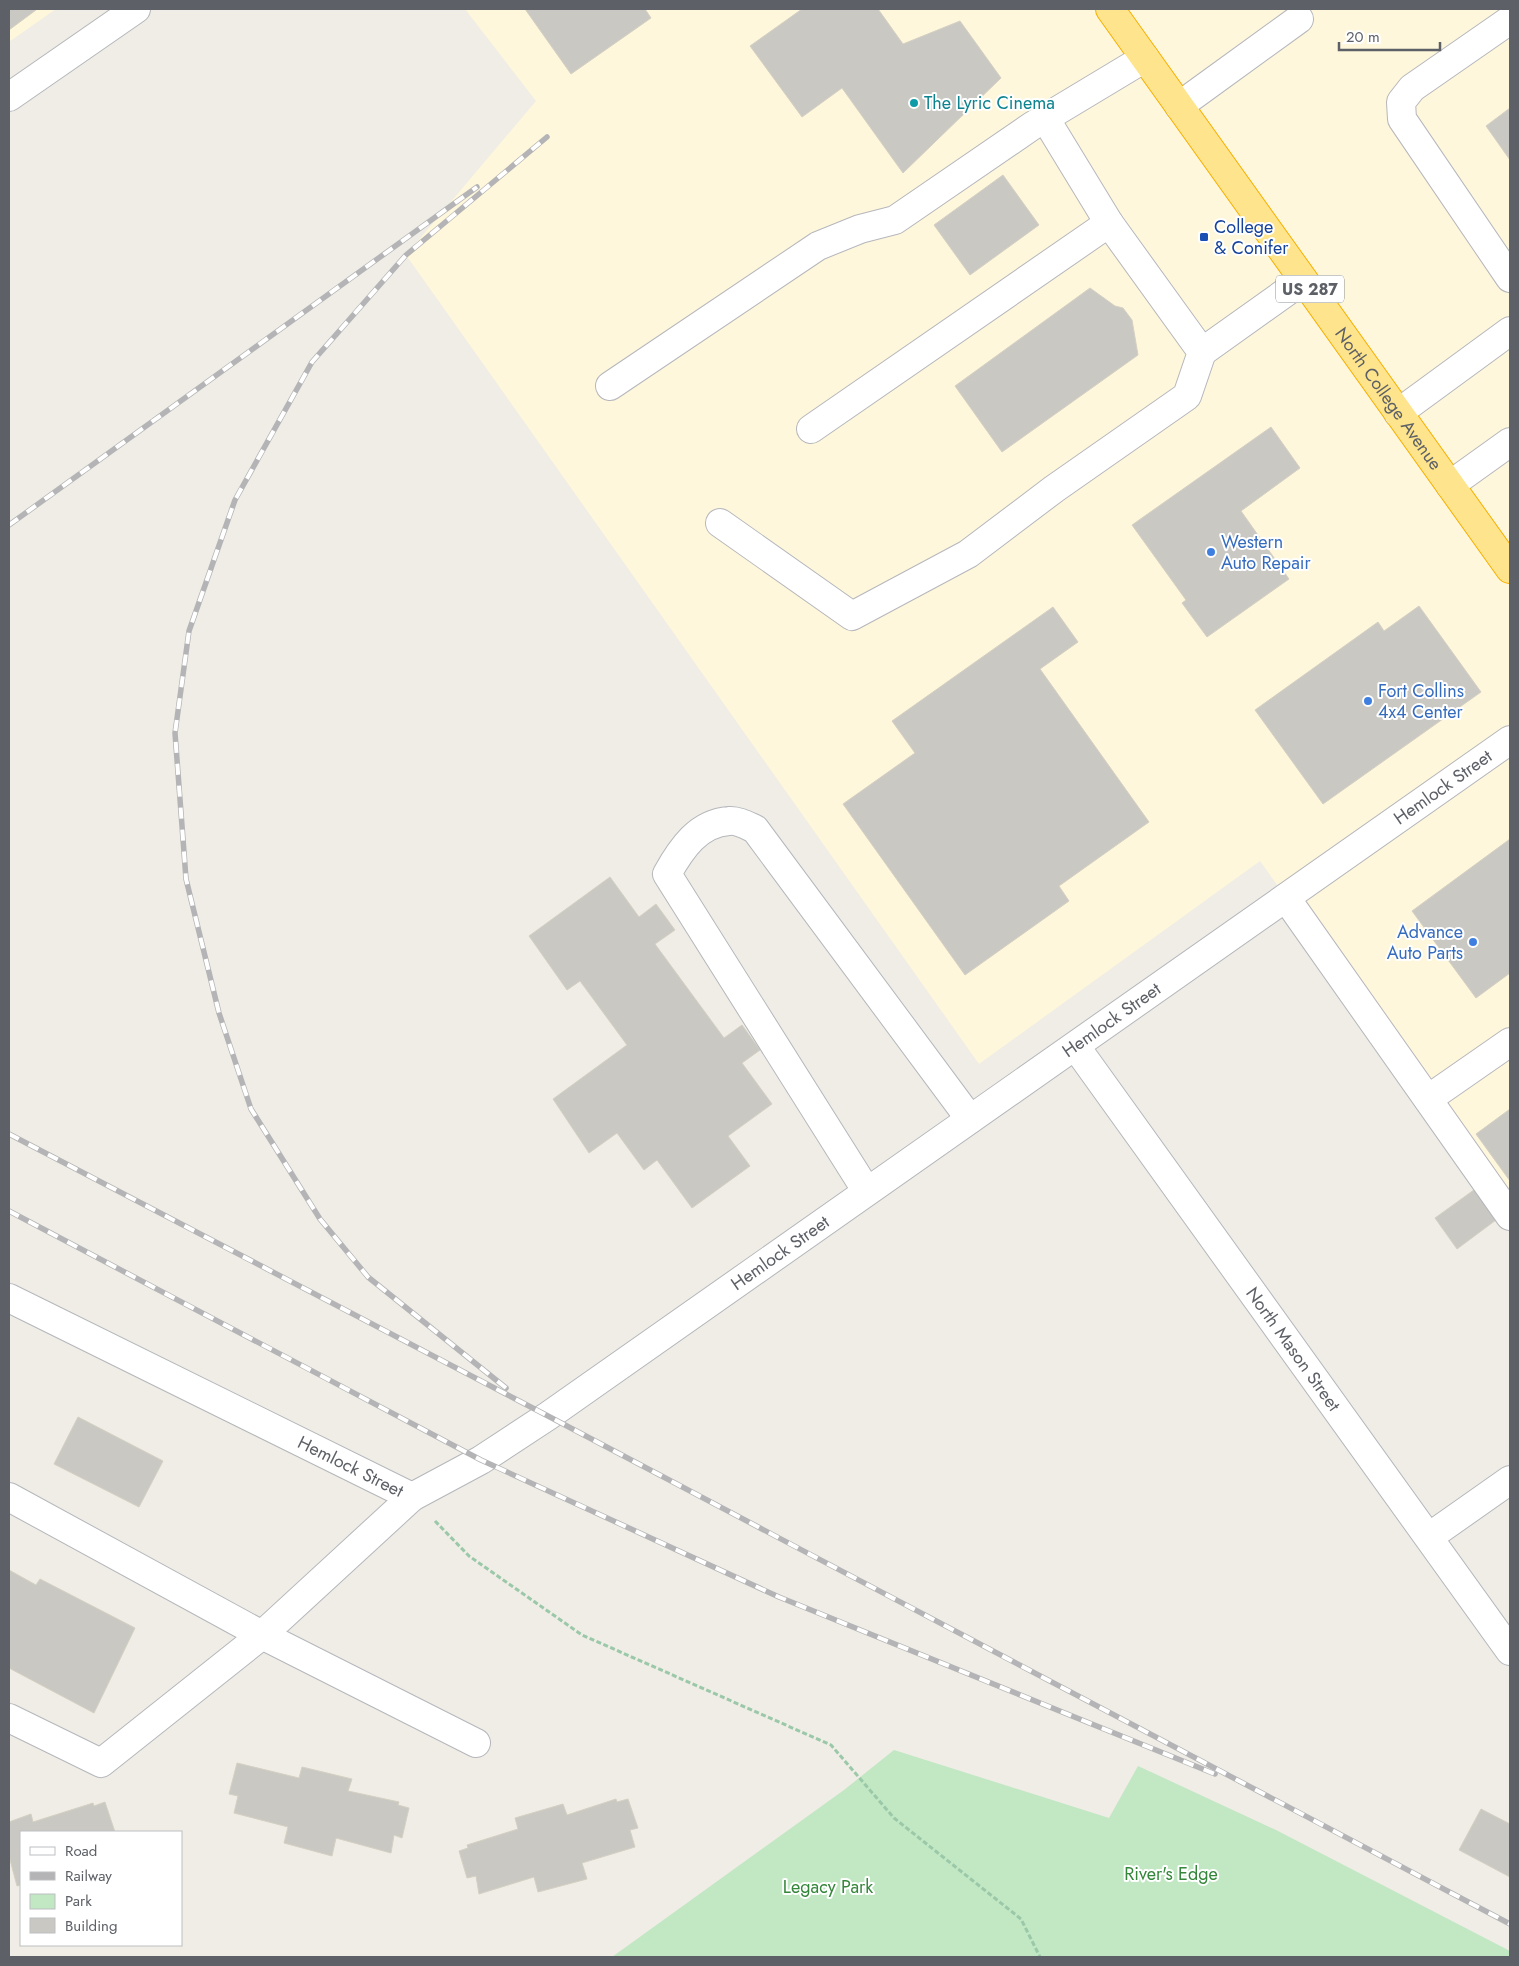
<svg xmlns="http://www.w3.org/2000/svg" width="1519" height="1966" font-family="Jost,sans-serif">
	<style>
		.commercial { fill: #fef7db }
		.green { fill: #c1e7c3 }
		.building { fill: #cac8c2; stroke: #d4d0c3 }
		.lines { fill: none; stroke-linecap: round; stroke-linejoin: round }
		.minor-casing { stroke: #b5b7bc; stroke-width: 30 }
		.highway-casing { stroke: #f5b000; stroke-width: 30 }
		.path { stroke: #9ac8a9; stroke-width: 3; stroke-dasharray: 5 2.5; stroke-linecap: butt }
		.minor { stroke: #fff; stroke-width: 28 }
		.highway { stroke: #fee58d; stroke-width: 28 }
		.rail-casing { stroke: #b4b4b6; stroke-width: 5.5 }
		.rail { stroke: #fff; stroke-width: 4; stroke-dasharray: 11; stroke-linecap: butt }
		.culture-dot { fill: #0f9aa8; stroke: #fff; stroke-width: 2 }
		.transit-dot { fill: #1a4fb4; stroke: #fff; stroke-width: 2 }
		.shop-dot { fill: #3f7fe0; stroke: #fff; stroke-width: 2 }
		.labels { text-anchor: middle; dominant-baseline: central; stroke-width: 4; stroke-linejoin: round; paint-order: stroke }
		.shield { fill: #fff; stroke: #8e9094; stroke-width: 1 }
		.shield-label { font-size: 16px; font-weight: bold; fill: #5d6066 }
		.culture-label { font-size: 18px; fill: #0d838f; stroke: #fff; text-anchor: start }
		.transit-label { font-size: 18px; fill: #164399; stroke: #fff; text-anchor: start }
		.street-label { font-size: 18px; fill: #5d6066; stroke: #fff }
		.shop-label { font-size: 18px; fill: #366cbe; stroke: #fff; text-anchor: start }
		.park-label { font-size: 18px; fill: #34863a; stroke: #fff }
	</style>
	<rect width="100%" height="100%" fill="#efede5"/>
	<!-- commercial -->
	<g class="commercial">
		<path d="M9,9H56L9,42Z"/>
		<path d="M465,9H1510V1210L1260,861L979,1064L406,255L536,101Z"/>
	</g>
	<!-- green -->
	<path class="green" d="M894,1750L1109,1818L1138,1766L1276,1830L1510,1951V1957H612L844,1790Z"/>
	<!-- building -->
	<g class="building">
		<path d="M9,9H35L36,10L9,30Z"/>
		<path d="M525,9H645L651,18L571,74Z"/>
		<path d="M802,9H878L903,44L960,21L1001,78L903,173L842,88L802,117L750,46Z"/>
		<path d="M1510,108V160L1486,126Z"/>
		<path d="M1003,175L1039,225L970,275L934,225Z"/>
		<path d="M1090,288L1115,306L1123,308L1132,320L1138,355L1002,452L955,386Z"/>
		<path d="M1271,427L1300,468L1241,511L1289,579L1207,637L1182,603L1186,600L1132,525Z"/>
		<path d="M1419,606L1481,692L1323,804L1255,710L1378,622L1384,631Z"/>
		<path d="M1053,607L1078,642L1040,669L1149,822L1059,886L1069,901L965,975L843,804L915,753L892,721Z"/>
		<path d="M1510,839V973L1476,998L1412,911Z"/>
		<path d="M610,877L639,917L656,904L675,930L655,944L724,1038L742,1025L760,1050L742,1063L772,1104L728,1136L750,1166L692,1208L657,1160L644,1170L617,1133L589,1153L553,1099L627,1045L580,981L567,990L529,936Z"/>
		<path d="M1510,1109V1181L1476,1134Z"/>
		<path d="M1478,1187L1500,1217L1457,1249L1435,1218Z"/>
		<path d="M78,1417L163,1461L139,1507L54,1464Z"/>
		<path d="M9,1570L36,1585L40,1579L135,1628L94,1713L9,1668Z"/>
		<path d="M237,1763L299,1778L302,1767L352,1779L348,1791L399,1802L398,1805L409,1808L402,1838L394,1835L391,1853L336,1838L332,1856L284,1843L288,1827L234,1813L238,1796L229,1794Z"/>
		<path d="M616,1799L617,1802L628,1799L638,1828L630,1830L635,1847L582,1863L587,1879L538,1892L534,1877L479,1894L476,1876L467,1878L459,1851L468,1848L467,1845L518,1829L515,1818L563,1804L567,1815Z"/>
		<path d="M105,1802L115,1832H21V1885L17,1886L9,1856V1822L31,1814L33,1822L93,1803L94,1806Z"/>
		<path d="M1481,1809L1510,1824V1877L1459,1850Z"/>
	</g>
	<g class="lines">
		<defs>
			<g id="minor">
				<path d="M1510,20L1412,88L1401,102L1402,119L1510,278"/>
				<path d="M9,97L136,9"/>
				<path d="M1179,106L1299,19"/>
				<path d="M1202,352L1303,280"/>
				<path d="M610,386L818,246L860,229L895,220L1032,126L1145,58"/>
				<path d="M1398,413L1510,331"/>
				<path d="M811,429L1109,223L1045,118"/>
				<path d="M1450,485L1510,442"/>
				<path d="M720,523L852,616L968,554L1054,489L1187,396L1202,352L1109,223"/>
				<path d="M1286,898L1510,1216"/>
				<path id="s1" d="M1076,1047L1510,1651"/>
				<path d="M1428,1099L1510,1042"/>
				<path d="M866,1190L667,874C681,849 698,823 729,821C737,820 748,826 755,829L970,1119"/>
				<path id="s2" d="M9,1298L412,1497"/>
				<path d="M9,1497L262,1635L476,1743"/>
				<path d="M1429,1537L1510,1480"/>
				<path id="s3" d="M9,1718L101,1763L262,1635L412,1497L481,1460L548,1416L1510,740"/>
			</g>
			<g id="highway">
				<path id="s4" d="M1110,9L1510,569"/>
			</g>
		</defs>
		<!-- minor casing -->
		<use href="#minor" class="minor-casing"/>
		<!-- highway casing -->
		<use href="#highway" class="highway-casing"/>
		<!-- path -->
		<path class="path" d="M435,1521L469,1556L582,1635L831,1745L894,1818L1021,1919L1040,1957"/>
		<!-- minor -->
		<use href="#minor" class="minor"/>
		<!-- highway -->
		<use href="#highway" class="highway"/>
		<defs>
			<g id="rail">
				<path d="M9,525L477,187"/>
				<path d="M9,1134L548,1416L1510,1924"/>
				<path d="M9,1211L481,1460L779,1597L1215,1774"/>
				<path d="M506,1388L368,1277L320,1219L251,1109L219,1013L186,879L175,733L189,631L235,500L312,362L406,255L547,137"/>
			</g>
		</defs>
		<!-- rail casing -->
		<use href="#rail" class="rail-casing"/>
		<!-- rail -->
		<use href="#rail" class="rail"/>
	</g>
	<!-- markers -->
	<circle class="culture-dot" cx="914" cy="103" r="5"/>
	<rect class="transit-dot" x="1199" y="232" width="10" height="10" rx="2.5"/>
	<g class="shop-dot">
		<circle cx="1211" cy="552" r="5"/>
		<circle cx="1368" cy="701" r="5"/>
		<circle cx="1473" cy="942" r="5"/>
	</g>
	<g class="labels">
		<!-- shield labels -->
		<rect class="shield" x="1276" y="275.5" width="68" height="27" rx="4"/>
		<g class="shield-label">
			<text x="1310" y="289">US 287</text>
		</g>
		<!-- culture labels -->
		<g class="culture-label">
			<text x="924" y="103">The Lyric Cinema</text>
		</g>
		<!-- transit labels -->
		<g class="transit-label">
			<text x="1214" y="227">College<tspan x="1214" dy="21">&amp; Conifer</tspan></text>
		</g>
		<!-- street labels -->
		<g class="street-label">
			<text stroke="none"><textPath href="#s4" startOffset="479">North College Avenue</textPath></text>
			<text stroke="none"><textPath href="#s3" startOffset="1764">Hemlock Street</textPath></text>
			<text stroke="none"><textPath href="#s3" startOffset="1359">Hemlock Street</textPath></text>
			<text stroke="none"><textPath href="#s3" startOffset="954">Hemlock Street</textPath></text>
			<text stroke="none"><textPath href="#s1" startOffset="372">North Mason Street</textPath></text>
			<text stroke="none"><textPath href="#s2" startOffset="381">Hemlock Street</textPath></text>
		</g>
		<!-- shop labels -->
		<g class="shop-label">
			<text x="1221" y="542">Western<tspan x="1221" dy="21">Auto Repair</tspan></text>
			<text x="1378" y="691">Fort Collins<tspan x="1378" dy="21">4x4 Center</tspan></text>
			<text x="1463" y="932" text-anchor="end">Advance<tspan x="1463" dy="21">Auto Parts</tspan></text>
		</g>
		<!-- park labels -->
		<g class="park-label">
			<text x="1171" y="1874">River's Edge</text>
			<text x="828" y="1887">Legacy Park</text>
		</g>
	</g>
	<!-- border -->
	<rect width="1519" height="1966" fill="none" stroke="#5d6066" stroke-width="20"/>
	<!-- legend -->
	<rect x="20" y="1831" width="162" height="115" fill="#ffffff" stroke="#bebfc2"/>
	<rect x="30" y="1847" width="25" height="8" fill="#ffffff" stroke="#bebfc2"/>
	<text x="65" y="1856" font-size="15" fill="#5d6066">Road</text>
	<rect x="30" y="1872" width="25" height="8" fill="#b4b4b6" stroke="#bebfc2"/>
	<text x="65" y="1881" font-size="15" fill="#5d6066">Railway</text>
	<rect x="30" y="1894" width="25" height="15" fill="#c1e7c3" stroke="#bebfc2"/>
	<text x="65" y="1906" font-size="15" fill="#5d6066">Park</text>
	<rect x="30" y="1918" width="25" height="15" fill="#cac8c2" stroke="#bebfc2"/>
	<text x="65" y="1931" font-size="15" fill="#5d6066">Building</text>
	<!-- scale -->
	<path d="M1339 42v8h101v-8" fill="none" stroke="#5d6066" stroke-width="2.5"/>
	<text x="1346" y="42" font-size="15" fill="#5d6066" stroke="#ffffff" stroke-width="4" paint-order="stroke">20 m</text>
</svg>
